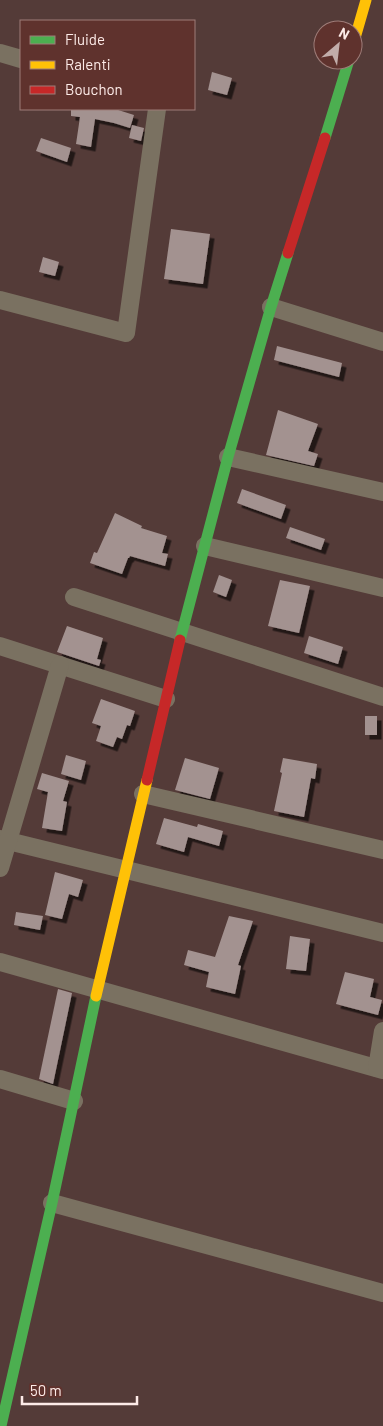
<svg xmlns="http://www.w3.org/2000/svg" width="383" height="1426" font-family="Barlow,sans-serif">
	<style>
		.building { fill: #a39290; filter: url(#shadow) }
		.lines { fill: none; stroke-linecap: round; stroke-linejoin: round }
		.street { stroke: #7a7161; stroke-width: 18 }
		.fast { stroke: #4caf50; stroke-width: 11 }
		.slow { stroke: #ffc107; stroke-width: 11 }
		.jam { stroke: #c62828; stroke-width: 11 }
	</style>
	<defs>
		<filter id="shadow"><feDropShadow dx="4.5" dy="4.5" stdDeviation="0" flood-color="#0009"/></filter>
	</defs>
	<rect width="100%" height="100%" fill="#543b38"/>
	<!-- building -->
	<g class="building">
		<path d="M212,72L232,78L227,95L208,90Z"/>
		<path d="M71,109H115L134,115L130,128L114,123L95,119L91,147L76,144L80,117L71,116Z"/>
		<path d="M132,125L144,128L141,141L129,138Z"/>
		<path d="M41,138L71,148L67,162L36,151Z"/>
		<path d="M171,229L210,234L203,284L164,279Z"/>
		<path d="M43,257L59,262L55,276L39,272Z"/>
		<path d="M277,346L342,363L339,377L274,360Z"/>
		<path d="M278,410L318,424L308,451L318,454L314,466L266,455Z"/>
		<path d="M242,489L286,505L281,519L237,503Z"/>
		<path d="M115,513L142,526L141,528L167,536L162,553L168,554L165,566L130,556L129,558H128L122,574L90,563L94,552L97,553Z"/>
		<path d="M290,527L325,539L321,550L286,538Z"/>
		<path d="M219,575L232,580L226,597L213,592Z"/>
		<path d="M280,580L310,586L299,633L268,626Z"/>
		<path d="M67,626L103,638L97,659L101,660L99,666L57,652Z"/>
		<path d="M309,636L343,647L338,664L304,653Z"/>
		<path d="M101,699L135,711L130,726L127,725L122,739L117,737L113,747L96,741L101,726L92,723Z"/>
		<rect x="365" y="716" width="12" height="19"/>
		<path d="M66,755L86,761L81,780L61,774Z"/>
		<path d="M185,758L219,768L210,799L175,790Z"/>
		<path d="M283,758L317,764L315,779L311,778L304,817L274,811L282,773L280,772Z"/>
		<path d="M42,773L69,781L63,801L67,802L62,831L42,828L48,792L37,789Z"/>
		<path d="M164,818L197,827L198,824L223,831L219,846L188,837L184,852L156,844Z"/>
		<path d="M55,872L83,880L78,897L69,894L62,919L45,915Z"/>
		<path d="M16,912L43,916L40,930L14,925Z"/>
		<path d="M229,916L253,921L238,965L241,966L235,994L206,987L209,972L184,965L188,950L215,957Z"/>
		<path d="M290,936L310,939L306,971L286,969Z"/>
		<path d="M345,972L374,979L370,997L382,1000L378,1015L336,1004Z"/>
		<path d="M58,989L72,993L53,1084L39,1079Z"/>
	</g>
	<g class="lines">
		<!-- street -->
		<g class="street">
			<path d="M0,53L21,59"/>
			<path d="M0,300L126,333L157,109"/>
			<path d="M271,307L383,342"/>
			<path d="M228,457L383,492"/>
			<path d="M205,546L383,588"/>
			<path d="M74,597L383,697"/>
			<path d="M0,646L166,699"/>
			<path d="M143,794L383,850"/>
			<path d="M0,839L383,933"/>
			<path d="M0,868L60,665"/>
			<path d="M0,962L383,1070"/>
			<path d="M377,1068L383,1031"/>
			<path d="M0,1079L74,1101"/>
			<path d="M52,1203L383,1293"/>
		</g>
		<!-- fast -->
		<g class="fast">
			<path d="M325,138L349,60"/>
			<path d="M180,640L228,457L271,307L288,253"/>
			<path d="M1,1426L52,1203L96,996"/>
		</g>
		<!-- slow -->
		<g class="slow">
			<path d="M353,45L366,0"/>
			<path d="M96,996L147,780"/>
		</g>
		<!-- jam -->
		<g class="jam">
			<path d="M288,253L325,138"/>
			<path d="M147,780L180,640"/>
		</g>
	</g>
	<!-- legend -->
	<rect x="20" y="20" width="175" height="90" fill="#5f322d" stroke="#9e7c78"/>
	<rect x="30" y="36" width="25" height="8" fill="#4caf50" stroke="#9e7c78"/>
	<text x="65" y="45" font-size="15" fill="#fdebe8">Fluide</text>
	<rect x="30" y="61" width="25" height="8" fill="#ffc107" stroke="#9e7c78"/>
	<text x="65" y="70" font-size="15" fill="#fdebe8">Ralenti</text>
	<rect x="30" y="86" width="25" height="8" fill="#c62828" stroke="#9e7c78"/>
	<text x="65" y="95" font-size="15" fill="#fdebe8">Bouchon</text>
	<!-- north arrow -->
	<g transform="translate(338 45) rotate(28)"><circle r="24" fill="#5f322d" stroke="#9e7c78"/>
	<path d="M0-4L9 19L0 12L-9 19Z" fill="#c2adaa"/>
	<text y="-8" font-size="14" font-weight="bold" text-anchor="middle" fill="#fdebe8">N</text>
	</g>
	<!-- scale -->
	<path d="M22 1396v8h115v-8" fill="none" stroke="#fdebe8" stroke-width="2.5"/>
	<text x="30" y="1396" font-size="15" fill="#fdebe8" stroke="#5f322d" stroke-width="4" paint-order="stroke">50 m</text>
</svg>
